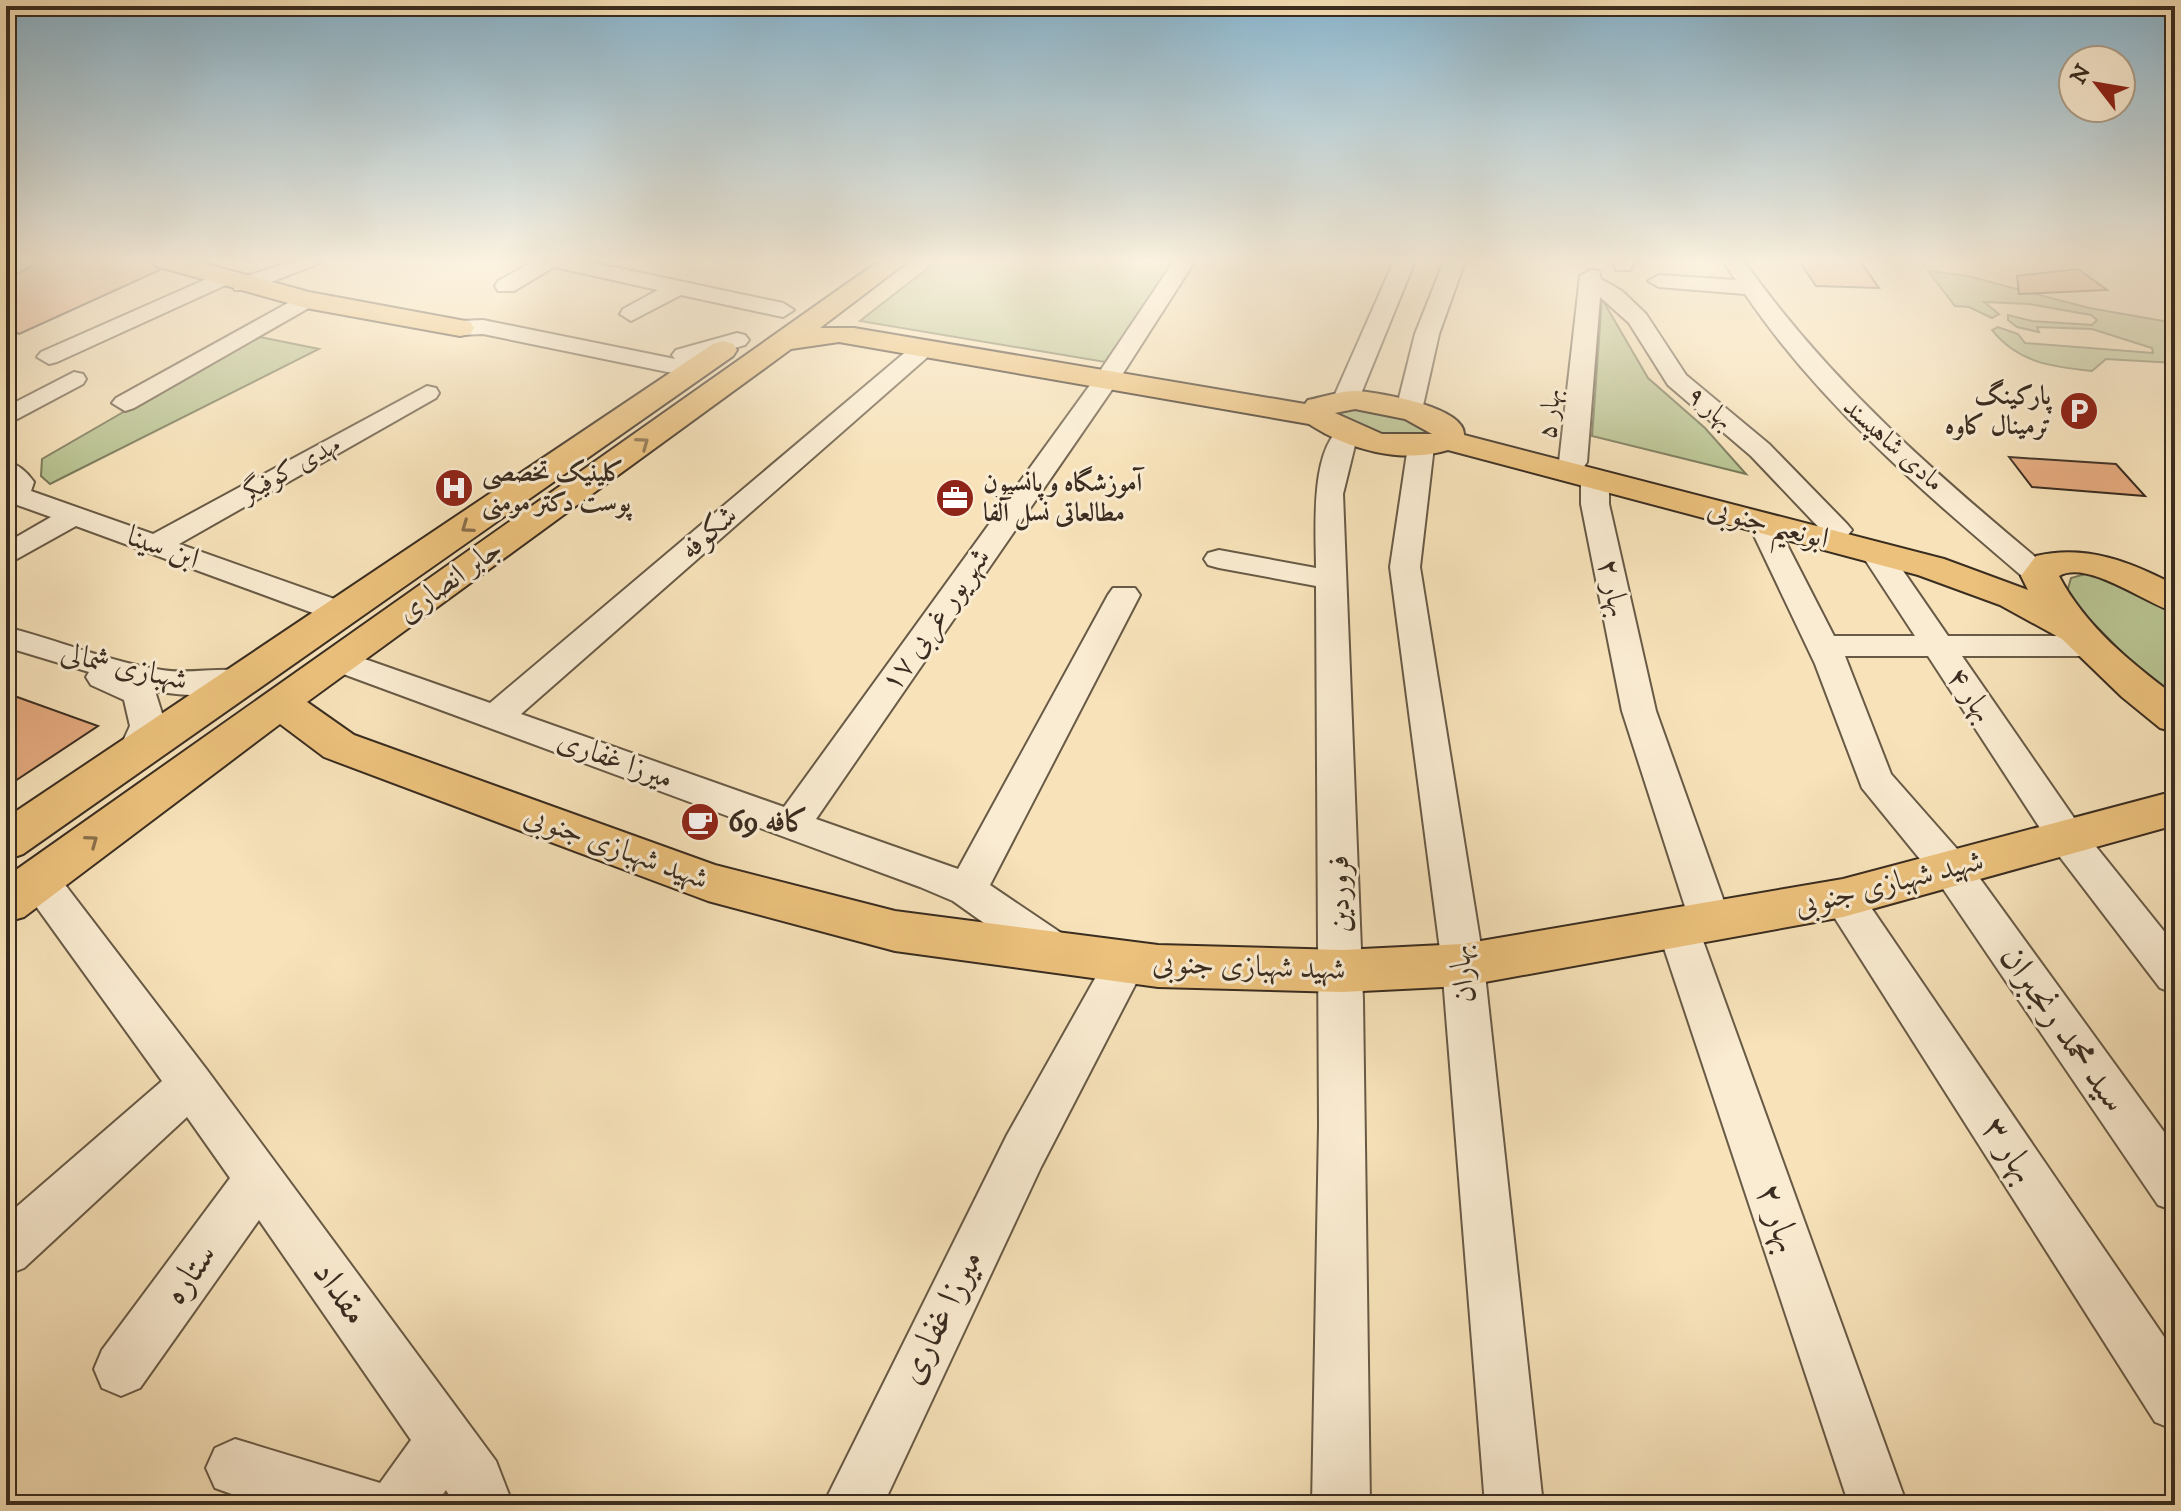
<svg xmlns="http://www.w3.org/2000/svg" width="2181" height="1511" font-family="'IM FELL DW Pica',Amiri,serif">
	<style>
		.green { fill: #b8c492; stroke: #787859; stroke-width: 2 }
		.building { fill: #e6ab7f; stroke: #392c20; stroke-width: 2 }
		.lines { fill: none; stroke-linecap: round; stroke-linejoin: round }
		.minor-casing { stroke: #685a46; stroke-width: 4 }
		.major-casing { stroke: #392c20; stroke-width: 4 }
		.minor { fill: #faecd2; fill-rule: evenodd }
		.major { fill: #ecc17c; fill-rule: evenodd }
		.oneway { stroke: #8a6f49 }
		.labels { text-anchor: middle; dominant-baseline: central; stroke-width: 6; stroke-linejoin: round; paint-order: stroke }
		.far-poi-label { font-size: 26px; font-weight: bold; fill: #392c20; stroke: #faecd2; text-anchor: start }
		.far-street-label { font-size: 26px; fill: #392c20; stroke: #faecd2 }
		.street-label { font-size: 30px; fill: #392c20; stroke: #faecd2 }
		.poi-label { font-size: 30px; font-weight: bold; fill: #392c20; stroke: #faecd2; text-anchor: start }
		.near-street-label { font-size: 36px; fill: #392c20; stroke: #faecd2 }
	</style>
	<rect width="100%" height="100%" fill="#f7e2b9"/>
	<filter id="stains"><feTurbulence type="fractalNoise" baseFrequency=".0025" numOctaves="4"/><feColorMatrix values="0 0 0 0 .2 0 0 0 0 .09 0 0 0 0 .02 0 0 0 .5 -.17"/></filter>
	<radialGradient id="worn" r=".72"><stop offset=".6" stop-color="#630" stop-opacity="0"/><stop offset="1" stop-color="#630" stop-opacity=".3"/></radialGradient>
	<!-- green -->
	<g class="green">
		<path d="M937,261H1176L1105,362L860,321Z"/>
		<path d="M1928,271L1968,276L2089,308L2175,323V363L2106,359L2092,371C2053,367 2018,363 1992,330L1998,327L2018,334L2025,343L2153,353L2152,348L2092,329L2037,327L2039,332L2017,327L2008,320V315L2032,321L2092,325L2097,320L2091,315L2029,304L1984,302L1999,314L1992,318L1969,307L1955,306Z"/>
		<path d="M1602,299L1648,378L1705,428L1746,474L1592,436Z"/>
		<path d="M255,336L319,349L50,484L41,476L42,459Z"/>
		<path d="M1343,405L1400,413L1430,429L1432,435L1414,443L1334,421L1333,408Z"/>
		<path d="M2089,573L2121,581L2175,609V705L2086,616L2067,592L2071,578Z"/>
	</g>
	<!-- building -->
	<g class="building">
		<path d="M41,261H150L160,270L19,334L6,325V281Z"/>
		<path d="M1799,261H1860L1879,288L1816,286Z"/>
		<path d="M2078,269L2107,290L2019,294L2017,276Z"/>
		<path d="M2009,457L2116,464L2145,496L2032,487Z"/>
		<path d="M6,693L98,726L6,787Z"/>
	</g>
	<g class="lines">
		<defs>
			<g id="minor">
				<path d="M11,261H38L6,278V264Z"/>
				<path d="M293,261H325L251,290H235L232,285L235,280Z"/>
				<path d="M534,261H585L783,303L794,310L783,317L681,295L631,321L620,314L623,309L658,290L554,267L514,291H498L495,286L498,281Z"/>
				<path d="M1174,261H1195L1120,378L816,819L958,869L1108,595L1113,588H1135L1140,595L990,885L1073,941L1079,953L1073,965L1058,970L1043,965L953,901L920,887L327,668L322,661L327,654L339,650L490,703L915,344H931L935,349L931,354L521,714L784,807L1098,374Z"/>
				<path d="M1394,261H1415L1358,401L1345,409L1336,406L1332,401Z"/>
				<path d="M1444,261H1465L1439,334L1422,410L1409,418L1400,415L1396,410L1415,334Z"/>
				<path d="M1613,261H1634L1630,270H1616Z"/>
				<path d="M1723,261H1744C1829,382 1938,476 2051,570L2055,576L2051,582H2029C1927,495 1821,406 1745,294L1659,287L1648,281L1659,275L1736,280Z"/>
				<path d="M1591,270L1599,271L1601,279L1622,291L1646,314L1686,375L1769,444L1847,524L1852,530L1847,536H1827L1751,456L1668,385L1629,323L1600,297L1587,462L1583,468H1563L1559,462L1580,276Z"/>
				<path d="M220,273L228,274L231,279L228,284L57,362L49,364L37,357L41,352Z"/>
				<path d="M306,293L317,300L314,305L134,408L125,411L112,403L116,398Z"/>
				<path d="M483,320L675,359L672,355L676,350L737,333L745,335L749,340L745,345L686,362L701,365L704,370L692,377L483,334L460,335L449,328L460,321Z"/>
				<path d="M74,372L83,374L86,379L83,384L6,425V407Z"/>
				<path d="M427,386L436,388L439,393L436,398L179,544L354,606L359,613L354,620L343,623L332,620L76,526L6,565V543L51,517L6,501V461C18,464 27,472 34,482L31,491L153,534Z"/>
				<path d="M1350,424L1363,432L1356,441L1343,494L1363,1000L1370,1505H1312L1319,1126L1316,586L1219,568L1208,565L1204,559L1208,553L1219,550L1316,568C1316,534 1308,435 1350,424Z"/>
				<path d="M1421,438L1430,440L1434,446L1420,567L1484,965L1543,1505H1485L1442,965L1390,567L1408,446L1412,440Z"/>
				<path d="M1595,471L1605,473L1609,479V504L1656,711L1732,924L1726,936L1711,940L1702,938L1907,1505H1849L1658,930L1664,918L1679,914L1688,916L1622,711L1581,504V479L1585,473Z"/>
				<path d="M1762,514L1772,517L1776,523L1834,636H1915L1860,552L1864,546H1886L1948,636H2094L2106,639L2110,646L2106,653L2094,656H1962L2081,828L2175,945V994L2160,988L2053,848L1928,656H1845L1891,774L1965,858L2175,1147V1211L2158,1205L1937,880L1862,788L1815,664L1748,523L1752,517Z"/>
				<path d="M6,627C57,640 110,662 162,670C193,675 226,665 255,673L260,681L255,689C223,697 188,697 155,691L166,726L148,763L135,766L122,763L117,754L130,726L124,700L91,685L86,677L89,672L6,647Z"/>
				<path d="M39,865L53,869L207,1070L496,1461L513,1505H455L446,1490L435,1505H262L215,1488L206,1468L215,1448L235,1439L380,1483L411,1440L259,1220L140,1388L121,1396L102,1388L94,1369L102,1350L230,1178L187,1117L24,1268L6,1275V1216L162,1081L25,891L19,880L25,869Z"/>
				<path d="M1843,882L1857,887L2175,1353V1430L2155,1422L1829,909L1823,898L1829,887Z"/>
				<path d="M1126,945L1141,950L1147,962L1041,1167L883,1505H823L1007,1135L1111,950Z"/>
			</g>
			<g id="major">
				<path d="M153,261H195L309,292L460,320L470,322L474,328L470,334L460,336L306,308L156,266Z"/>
				<path d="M879,261H908L820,328H854L1305,404L1308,400C1323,397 1343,390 1358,391C1380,393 1466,407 1464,435L1944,559L2028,590L2021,576L2036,556C2086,544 2131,562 2175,585V612C2146,604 2087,559 2059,576C2086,627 2130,662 2175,696V732L2160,728L2122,697L2062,639L2000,605L1918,575L1448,450C1401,464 1349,450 1309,424L839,342L791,349L307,702L354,735L715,865L895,911L1158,945L1342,950L1463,944L1843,879L2175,791V825L1843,917L1463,986L1342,992L1158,987L895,951L708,901L324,757L280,724L24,917L6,922V877ZM1355,409L1405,419L1432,434H1382L1335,413Z"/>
				<path d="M723,341L733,344L737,350L733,356L23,854L6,860V818L713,344Z"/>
			</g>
		</defs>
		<!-- minor casing -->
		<use href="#minor" class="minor-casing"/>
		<!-- major casing -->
		<use href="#major" class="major-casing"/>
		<!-- minor -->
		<use href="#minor" class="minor"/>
		<!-- major -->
		<use href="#major" class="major"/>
	</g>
	<!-- one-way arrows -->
	<defs><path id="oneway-chevron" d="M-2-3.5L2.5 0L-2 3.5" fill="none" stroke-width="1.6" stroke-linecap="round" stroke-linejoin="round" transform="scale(2)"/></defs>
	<g class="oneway">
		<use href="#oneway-chevron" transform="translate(643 443) rotate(-36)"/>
		<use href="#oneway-chevron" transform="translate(467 527) rotate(145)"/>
		<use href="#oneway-chevron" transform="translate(92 841) rotate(-36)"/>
	</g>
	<!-- sky -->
	<linearGradient id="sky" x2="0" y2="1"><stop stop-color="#8ab8d2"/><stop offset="0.55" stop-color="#fbf2e0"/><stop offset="1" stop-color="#fbf2e0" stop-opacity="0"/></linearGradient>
	<rect width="2181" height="473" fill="url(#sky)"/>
	<!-- icons -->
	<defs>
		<symbol id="parking-disc" viewBox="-11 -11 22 22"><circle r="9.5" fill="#8f2418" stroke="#faecd2"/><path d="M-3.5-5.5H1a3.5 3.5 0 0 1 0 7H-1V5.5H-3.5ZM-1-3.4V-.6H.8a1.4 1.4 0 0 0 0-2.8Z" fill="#fff"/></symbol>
		<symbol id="hospital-disc" viewBox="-11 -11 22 22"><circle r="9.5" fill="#8f2418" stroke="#faecd2"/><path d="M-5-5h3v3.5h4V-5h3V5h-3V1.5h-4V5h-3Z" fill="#fff"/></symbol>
		<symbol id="office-disc" viewBox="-11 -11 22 22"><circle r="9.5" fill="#8f2418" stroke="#faecd2"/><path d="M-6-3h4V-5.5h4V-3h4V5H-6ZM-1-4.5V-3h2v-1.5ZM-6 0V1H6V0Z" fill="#fff"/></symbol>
		<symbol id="cafe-disc" viewBox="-11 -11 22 22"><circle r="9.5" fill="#8f2418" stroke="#faecd2"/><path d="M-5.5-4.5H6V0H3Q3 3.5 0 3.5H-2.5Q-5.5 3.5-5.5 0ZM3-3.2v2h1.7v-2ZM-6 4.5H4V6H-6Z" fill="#fff"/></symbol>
	</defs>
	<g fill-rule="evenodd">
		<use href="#parking-disc" x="2057" y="389" width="44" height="44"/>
		<use href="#hospital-disc" x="432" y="466" width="44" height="44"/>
		<use href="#office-disc" x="933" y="476" width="44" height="44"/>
		<use href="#cafe-disc" x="678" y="800" width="44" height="44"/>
	</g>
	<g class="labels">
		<!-- far-poi labels -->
		<g class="far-poi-label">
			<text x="2051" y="396" text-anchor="end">پارکینگ<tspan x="2051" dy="30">ترمینال کاوه</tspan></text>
			<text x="482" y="473">کلینیک تخصصی<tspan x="482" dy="30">پوست دکتر مومنی</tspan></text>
			<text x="983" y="483">آموزشگاه و پانسیون<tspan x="983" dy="30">مطالعاتی نسل آلفا</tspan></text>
		</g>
		<!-- far-street labels -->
		<g class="far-street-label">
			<text transform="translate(1710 408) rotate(40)">بهار ۹</text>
			<text transform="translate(1550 414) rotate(-84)">بهار ۵</text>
			<text transform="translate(1893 445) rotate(42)">مادی شاهپسند</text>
			<text transform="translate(291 469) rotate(-29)">مهدی کوفیگر</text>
		</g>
		<!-- street labels -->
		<g class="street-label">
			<text transform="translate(1768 524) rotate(15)">ابونعیم جنوبی</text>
			<text transform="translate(709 533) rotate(-41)">شکوفه</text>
			<text transform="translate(163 548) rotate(20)">ابن سینا</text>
			<text transform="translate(450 581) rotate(-36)">جابر انصاری</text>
			<text transform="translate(1613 588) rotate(78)">بهار ۲</text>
			<text transform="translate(936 620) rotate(-55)">۱۷ شهریور غربی</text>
			<text transform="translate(124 667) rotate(13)">شهبازی شمالی</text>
			<text transform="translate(1970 695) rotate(56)">بهار ۴</text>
			<text transform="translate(615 760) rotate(20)">میرزا غفاری</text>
			<text transform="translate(616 848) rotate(20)">شهید شهبازی جنوبی</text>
			<text transform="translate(1889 884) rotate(-14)">شهید شهبازی جنوبی</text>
			<text transform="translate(1340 894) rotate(-91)">فروردین</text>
			<text transform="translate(1249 967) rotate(2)">شهید شهبازی جنوبی</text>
			<text transform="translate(1463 974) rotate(-97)">بهاران</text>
		</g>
		<!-- poi labels -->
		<g class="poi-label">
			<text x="728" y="822">کافه 69</text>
		</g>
		<!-- near-street labels -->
		<g class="near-street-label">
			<text transform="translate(2063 1029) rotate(55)">سید محمد رنجبران</text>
			<text transform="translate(2009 1150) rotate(57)">بهار ۳</text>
			<text transform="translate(1778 1218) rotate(71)">بهار ۲</text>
			<text transform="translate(190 1274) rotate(-54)">ستاره</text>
			<text transform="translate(340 1293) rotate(55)">مقداد</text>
			<text transform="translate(941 1317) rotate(-63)">میرزا غفاری</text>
		</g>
	</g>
	<!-- margin -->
	<rect width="2181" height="1511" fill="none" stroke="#f7e2b9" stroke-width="32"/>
	<rect x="8" y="8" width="2165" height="1495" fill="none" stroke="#392c20" stroke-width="4"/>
	<rect x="16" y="16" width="2149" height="1479" fill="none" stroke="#392c20" stroke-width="2"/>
	<!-- north arrow -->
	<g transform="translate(2097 84) rotate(301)"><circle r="38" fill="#faecd2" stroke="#ad9f8b" stroke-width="2"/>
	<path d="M0-6L14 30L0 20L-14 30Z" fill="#8f2418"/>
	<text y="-12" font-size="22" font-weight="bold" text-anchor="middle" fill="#392c20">N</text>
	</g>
	<rect width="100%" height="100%" filter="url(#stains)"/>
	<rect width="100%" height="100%" fill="url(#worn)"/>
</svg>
